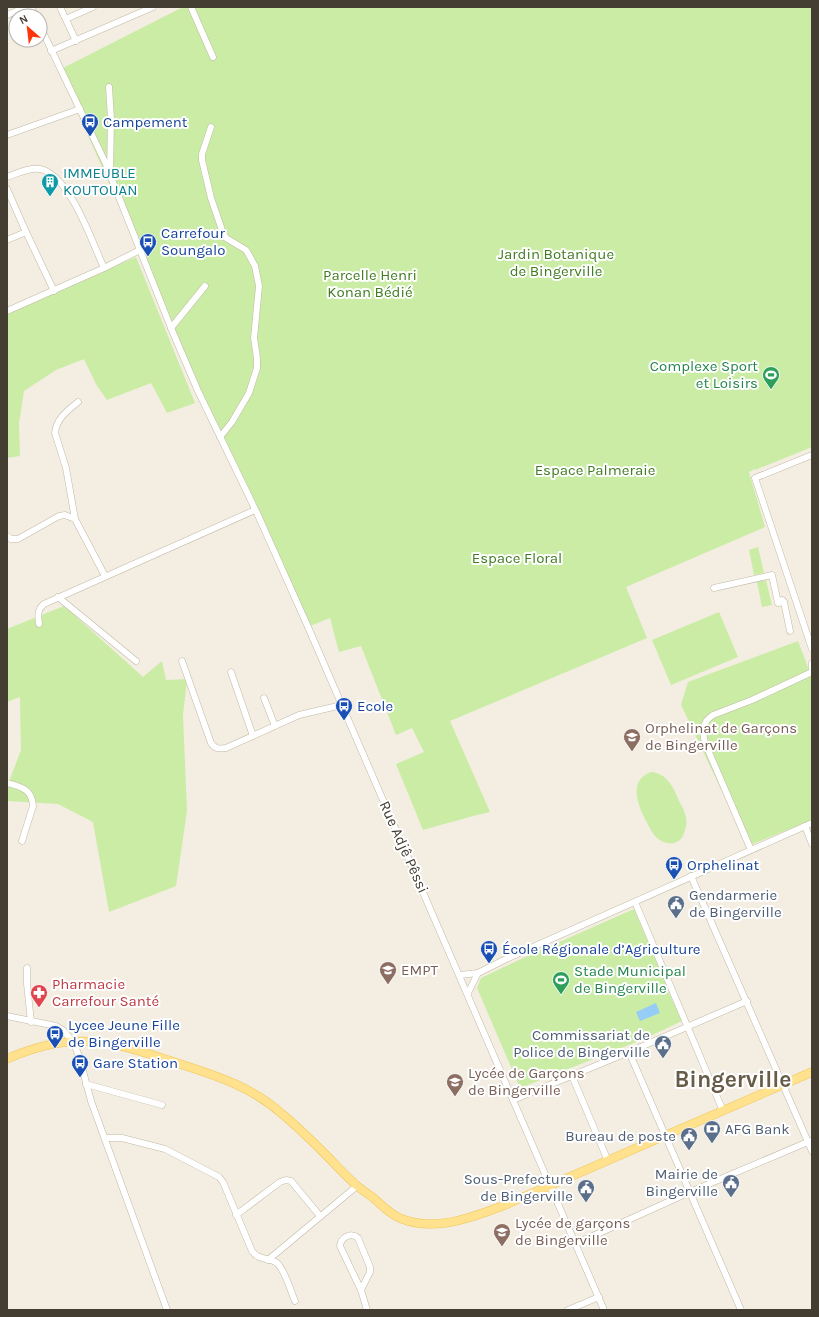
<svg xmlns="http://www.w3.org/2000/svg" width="819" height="1317" font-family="Karla,sans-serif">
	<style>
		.green { fill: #caeca5 }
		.water { fill: #96cdf7 }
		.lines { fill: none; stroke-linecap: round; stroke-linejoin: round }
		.minor-casing { stroke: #c1b9a6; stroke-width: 7 }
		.major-casing { stroke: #efc453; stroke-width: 9 }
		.minor { stroke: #fff; stroke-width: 6 }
		.major { stroke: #ffe18e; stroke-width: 8 }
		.labels { text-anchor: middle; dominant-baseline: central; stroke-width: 4; stroke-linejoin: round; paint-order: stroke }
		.transit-label { font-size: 15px; fill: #164399; stroke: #fff; text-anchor: start }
		.culture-label { font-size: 15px; fill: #0d838f; stroke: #fff; text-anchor: start }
		.park-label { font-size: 15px; fill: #407b20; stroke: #fff }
		.leisure-label { font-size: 15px; fill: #27864d; stroke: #fff; text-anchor: end }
		.education-label { font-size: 15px; fill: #785e54; stroke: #fff; text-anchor: start }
		.street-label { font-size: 15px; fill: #443e32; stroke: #fff }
		.service-label { font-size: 15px; fill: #4e5e75; stroke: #fff; text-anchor: end }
		.health-label { font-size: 15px; fill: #be3a42; stroke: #fff; text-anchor: start }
		.town-label { font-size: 23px; font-weight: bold; fill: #685c48; stroke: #fff }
	</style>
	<rect width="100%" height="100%" fill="#f3eee1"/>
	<!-- green -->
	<g class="green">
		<path d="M183,7H812V447L755,470V469L749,472L765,527L626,587L647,638L450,721L490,812C467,817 445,824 423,830L396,764L424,752L412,728L396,735L361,646L339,652L330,618L310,626L255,513L59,70Z"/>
		<path d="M136,257L195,403L167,413L151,383L107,400L97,386L84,359L56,370L24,391L19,423L20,456L7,458V313Z"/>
		<path d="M758,547L764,573L754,575L749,550Z"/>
		<path d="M766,580L772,605L762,607L757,582Z"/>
		<path d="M64,606L143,677L162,661L166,680L187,679L183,715L187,811L176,886L109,912L93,822L58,804L7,801V787L21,750L20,697L7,702V629Z"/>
		<path d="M719,612L738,657L671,685L652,640Z"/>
		<path d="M798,641L812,678V820L748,846L681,705L688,682Z"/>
		<path d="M651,772C667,773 674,788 679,801C682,806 685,812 686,818C687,823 686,828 684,833C680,846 666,846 657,838C651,832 648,824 644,817C637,802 629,780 651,772Z"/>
		<path d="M634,909L666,984L668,991L682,1021L644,1039L520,1088L477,988L481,978L521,959Z"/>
	</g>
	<!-- water -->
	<path class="water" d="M656,1003L660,1013L640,1021L636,1012Z"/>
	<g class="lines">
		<defs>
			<g id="minor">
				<path d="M31,7L35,16"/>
				<path d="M60,7L76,41"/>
				<path d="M191,7L213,57"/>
				<path d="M7,15L26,7"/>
				<path d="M66,19L93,7"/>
				<path d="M40,26L105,162L171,328L198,391L257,513L308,627L604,1310"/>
				<path d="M51,51L153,7"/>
				<path d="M109,87L111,119L110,172"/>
				<path d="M211,127L202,154V160L211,198L223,233L226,238L246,250L249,255L255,266L259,286L254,338L257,358V368L249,393L232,422L220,437"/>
				<path d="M7,135L80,109"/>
				<path d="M7,177C16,174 30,167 40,169C70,175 92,242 104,268"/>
				<path d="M7,189L26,232L54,291"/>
				<path d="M7,240L26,232"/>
				<path d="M7,311L104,268L140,250"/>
				<path d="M171,328L205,286"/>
				<path d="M78,402C68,410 56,419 55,433L66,468L75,519L105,576"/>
				<path d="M812,455L755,478L812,649"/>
				<path d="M7,536L11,539H18L59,516L65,515L75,519"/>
				<path d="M714,588L772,575L778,603L784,602"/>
				<path d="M58,597L136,661"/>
				<path d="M782,600L784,602L790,631"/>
				<path d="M39,624C38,615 37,610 44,604L255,510"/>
				<path d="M182,661L211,743C215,749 219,749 226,748L299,715L342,705"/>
				<path d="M812,663V668"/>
				<path d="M231,672L253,736"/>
				<path d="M264,698L275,726"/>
				<path d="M7,783C21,787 32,789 33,806L22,841"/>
				<path d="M805,826L812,844"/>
				<path d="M751,850L705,743C702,731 702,722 713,715L752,700L812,672"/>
				<path d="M691,876L812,1151"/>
				<path d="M635,902L723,1111"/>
				<path d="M27,968V984L31,1022"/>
				<path d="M460,975L478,973L506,959L812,823"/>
				<path d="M468,993L478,973"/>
				<path d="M7,1016L56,1026L63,1030L73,1042L79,1056L91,1101L167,1310"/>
				<path d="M629,1052L741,1310"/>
				<path d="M572,1076L608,1161"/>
				<path d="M86,1084L162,1105"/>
				<path d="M513,1100L629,1052L747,1001"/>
				<path d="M106,1138H122L165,1149L219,1177L223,1182L252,1251C259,1261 269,1257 277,1263C285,1270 291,1292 295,1301"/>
				<path d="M236,1215L280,1182L286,1180L291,1181L320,1216"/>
				<path d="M575,1244L690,1192L810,1141"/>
				<path d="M268,1260L357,1186"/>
				<path d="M361,1290L370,1272V1267L358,1238C351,1232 341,1237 340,1246L361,1290L367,1310"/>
				<path d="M568,1310L599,1297"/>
			</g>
			<path id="major" d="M7,1059C34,1047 65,1039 95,1042C121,1044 147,1053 171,1061C211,1074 250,1085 282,1114C297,1126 311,1140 324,1153C335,1164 345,1175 356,1185C361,1189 366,1193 371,1196C381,1204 390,1215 402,1219C436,1232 473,1217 505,1205L812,1072"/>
		</defs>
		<!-- minor casing -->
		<use href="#minor" class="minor-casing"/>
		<!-- major casing -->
		<use href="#major" class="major-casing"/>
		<!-- minor -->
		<use href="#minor" class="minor"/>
		<!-- major -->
		<use href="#major" class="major"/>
	</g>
	<!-- icons -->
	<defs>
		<symbol id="bus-pin" viewBox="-11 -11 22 30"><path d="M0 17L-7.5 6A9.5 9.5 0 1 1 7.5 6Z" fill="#1a4fb4" stroke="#fff"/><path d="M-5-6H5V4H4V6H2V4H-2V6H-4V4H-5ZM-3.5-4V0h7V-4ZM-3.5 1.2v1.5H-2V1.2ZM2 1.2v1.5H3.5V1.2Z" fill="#fff"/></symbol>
		<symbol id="building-pin" viewBox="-11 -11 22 30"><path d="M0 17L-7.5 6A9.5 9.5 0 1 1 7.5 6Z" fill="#0f9aa8" stroke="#fff"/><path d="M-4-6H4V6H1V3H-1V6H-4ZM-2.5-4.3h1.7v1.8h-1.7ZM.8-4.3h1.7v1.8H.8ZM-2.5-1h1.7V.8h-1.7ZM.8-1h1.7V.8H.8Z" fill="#fff"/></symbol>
		<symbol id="stadium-pin" viewBox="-11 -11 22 30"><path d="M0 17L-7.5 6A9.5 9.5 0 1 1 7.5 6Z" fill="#2e9e5b" stroke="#fff"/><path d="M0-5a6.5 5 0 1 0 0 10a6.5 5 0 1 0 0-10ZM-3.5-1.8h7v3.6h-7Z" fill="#fff"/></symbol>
		<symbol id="school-pin" viewBox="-11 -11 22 30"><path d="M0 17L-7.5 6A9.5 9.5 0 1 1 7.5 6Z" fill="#8d6e63" stroke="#fff"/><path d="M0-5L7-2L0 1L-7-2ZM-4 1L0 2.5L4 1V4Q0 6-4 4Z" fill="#fff"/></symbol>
		<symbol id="civic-pin" viewBox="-11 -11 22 30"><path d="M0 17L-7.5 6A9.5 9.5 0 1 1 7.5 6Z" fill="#5c6f8a" stroke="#fff"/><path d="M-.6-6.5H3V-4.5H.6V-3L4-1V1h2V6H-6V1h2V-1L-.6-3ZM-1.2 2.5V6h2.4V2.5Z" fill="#fff"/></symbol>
		<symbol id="pharmacy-pin" viewBox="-11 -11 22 30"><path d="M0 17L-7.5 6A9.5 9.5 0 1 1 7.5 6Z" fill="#e0444e" stroke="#fff"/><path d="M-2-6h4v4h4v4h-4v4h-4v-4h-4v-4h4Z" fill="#fff"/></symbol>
		<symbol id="bank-pin" viewBox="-11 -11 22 30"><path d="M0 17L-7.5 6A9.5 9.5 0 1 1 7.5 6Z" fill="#5c6f8a" stroke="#fff"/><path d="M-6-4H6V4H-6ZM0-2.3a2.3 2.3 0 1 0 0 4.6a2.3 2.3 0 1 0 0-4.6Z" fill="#fff"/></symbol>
	</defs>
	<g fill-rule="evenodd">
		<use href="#bus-pin" x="80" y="112" width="20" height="27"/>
		<use href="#building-pin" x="40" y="172" width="20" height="27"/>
		<use href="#bus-pin" x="138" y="232" width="20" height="27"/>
		<use href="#stadium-pin" x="761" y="365" width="20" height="27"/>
		<use href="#bus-pin" x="334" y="696" width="20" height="27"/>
		<use href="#school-pin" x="622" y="727" width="20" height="27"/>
		<use href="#bus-pin" x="664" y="855" width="20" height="27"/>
		<use href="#civic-pin" x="666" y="894" width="20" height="27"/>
		<use href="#bus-pin" x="479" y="939" width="20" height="27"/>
		<use href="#school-pin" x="378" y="960" width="20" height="27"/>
		<use href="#stadium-pin" x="551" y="970" width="20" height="27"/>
		<use href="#pharmacy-pin" x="29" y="983" width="20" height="27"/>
		<use href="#bus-pin" x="45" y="1024" width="20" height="27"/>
		<use href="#civic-pin" x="653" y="1034" width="20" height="27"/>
		<use href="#bus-pin" x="70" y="1053" width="20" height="27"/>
		<use href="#school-pin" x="445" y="1072" width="20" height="27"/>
		<use href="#bank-pin" x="702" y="1119" width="20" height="27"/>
		<use href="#civic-pin" x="679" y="1126" width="20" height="27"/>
		<use href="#civic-pin" x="721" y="1173" width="20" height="27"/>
		<use href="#civic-pin" x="576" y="1178" width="20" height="27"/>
		<use href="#school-pin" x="492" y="1222" width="20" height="27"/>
	</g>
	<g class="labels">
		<!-- transit labels -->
		<g class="transit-label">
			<text x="103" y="122">Campement</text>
			<text x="161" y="233">Carrefour<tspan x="161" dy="17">Soungalo</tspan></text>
			<text x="357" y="706">Ecole</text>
			<text x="687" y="865">Orphelinat</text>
			<text x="502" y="949">École Régionale d’Agriculture</text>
			<text x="68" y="1025">Lycee Jeune Fille<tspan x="68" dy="17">de Bingerville</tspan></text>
			<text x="93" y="1063">Gare Station</text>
		</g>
		<!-- culture labels -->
		<g class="culture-label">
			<text x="63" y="173">IMMEUBLE<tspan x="63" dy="17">KOUTOUAN</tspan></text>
		</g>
		<!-- park labels -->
		<g class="park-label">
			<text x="556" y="254">Jardin Botanique<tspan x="556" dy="17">de Bingerville</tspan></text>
			<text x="370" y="275">Parcelle Henri<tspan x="370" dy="17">Konan Bédié</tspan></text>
			<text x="595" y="470">Espace Palmeraie</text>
			<text x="517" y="558">Espace Floral</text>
		</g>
		<!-- leisure labels -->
		<g class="leisure-label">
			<text x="758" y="366">Complexe Sport<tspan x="758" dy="17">et Loisirs</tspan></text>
			<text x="574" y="971" text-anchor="start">Stade Municipal<tspan x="574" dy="17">de Bingerville</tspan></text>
		</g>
		<!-- education labels -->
		<g class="education-label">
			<text x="645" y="728">Orphelinat de Garçons<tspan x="645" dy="17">de Bingerville</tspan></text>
			<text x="401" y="970">EMPT</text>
			<text x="468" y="1073">Lycée de Garçons<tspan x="468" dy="17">de Bingerville</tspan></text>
			<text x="515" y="1223">Lycée de garçons<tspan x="515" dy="17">de Bingerville</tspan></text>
		</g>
		<!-- street labels -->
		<g class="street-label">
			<text transform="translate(404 847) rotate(66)">Rue Adjê Pêssi</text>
		</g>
		<!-- service labels -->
		<g class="service-label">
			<text x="689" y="895" text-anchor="start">Gendarmerie<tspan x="689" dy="17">de Bingerville</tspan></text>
			<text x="650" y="1035">Commissariat de<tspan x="650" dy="17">Police de Bingerville</tspan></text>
			<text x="725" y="1129" text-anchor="start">AFG Bank</text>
			<text x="676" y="1136">Bureau de poste</text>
			<text x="718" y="1174">Mairie de<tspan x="718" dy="17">Bingerville</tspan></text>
			<text x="573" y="1179">Sous-Prefecture<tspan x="573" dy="17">de Bingerville</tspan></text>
		</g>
		<!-- health labels -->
		<g class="health-label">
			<text x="52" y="984">Pharmacie<tspan x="52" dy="17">Carrefour Santé</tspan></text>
		</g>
		<!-- town labels -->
		<g class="town-label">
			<text x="733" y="1079">Bingerville</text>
		</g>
	</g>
	<!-- border -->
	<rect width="819" height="1317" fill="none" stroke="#443e32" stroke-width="16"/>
	<!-- north arrow -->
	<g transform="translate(28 28) rotate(332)"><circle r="19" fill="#ffffff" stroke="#b4b2ad"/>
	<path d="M0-3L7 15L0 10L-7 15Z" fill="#ff360c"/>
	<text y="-6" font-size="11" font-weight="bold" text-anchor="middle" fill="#443e32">N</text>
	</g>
</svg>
